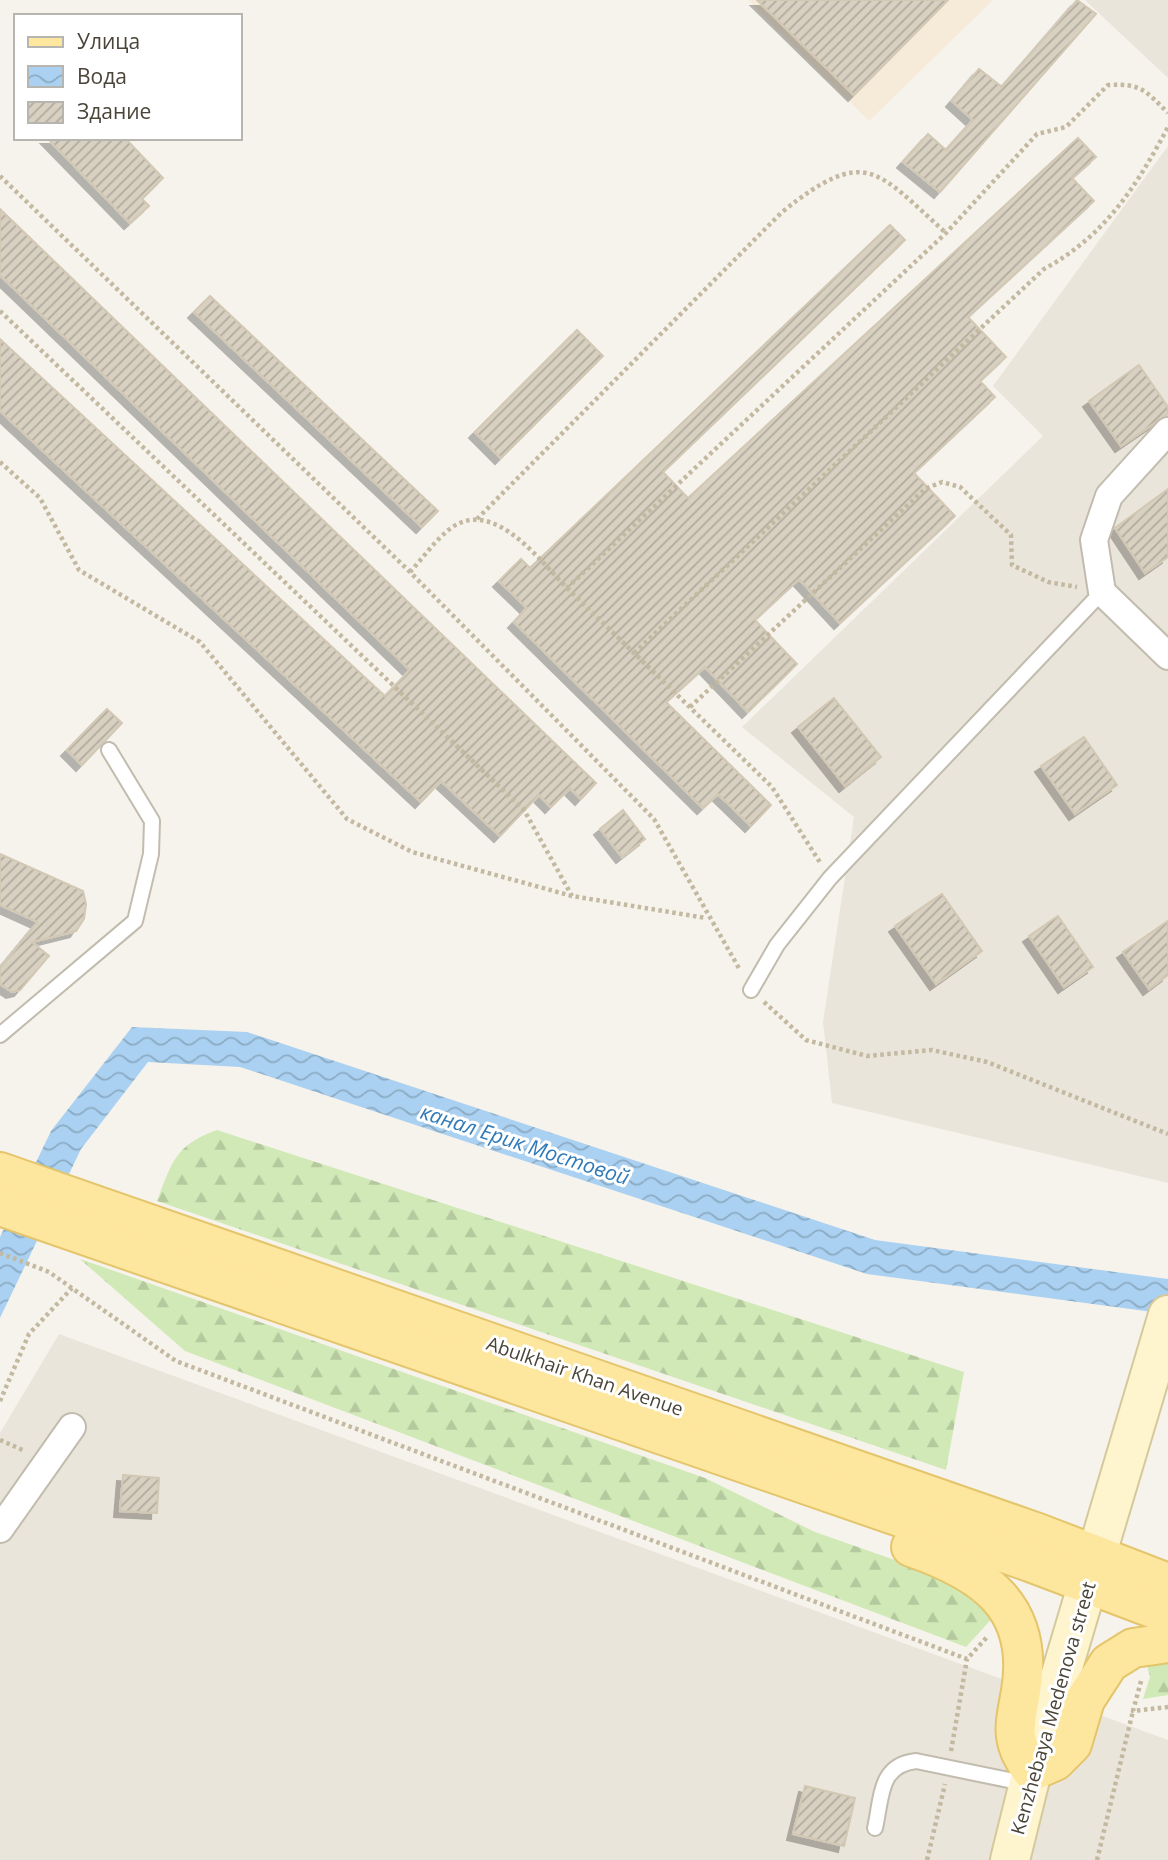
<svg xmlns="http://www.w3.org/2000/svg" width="1168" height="1860" font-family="'Open Sans',sans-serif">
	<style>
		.residential { fill: #eae5da }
		.commercial { fill: #f6ebd8 }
		.forest { fill: url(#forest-firs) }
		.water { fill: url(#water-waves) }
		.building { fill: url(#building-hatch); stroke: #d2c8b4; stroke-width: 2; filter: url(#shadow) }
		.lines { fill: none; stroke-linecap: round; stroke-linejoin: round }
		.lane-casing { stroke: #c2bcae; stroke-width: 18 }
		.street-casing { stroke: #c2bcae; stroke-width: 30 }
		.secondary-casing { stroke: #d5c99c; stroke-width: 42 }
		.primary-casing { stroke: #e4c56c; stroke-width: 42 }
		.path { stroke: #c3b8a0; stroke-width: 4.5; stroke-dasharray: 3.5 3.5; stroke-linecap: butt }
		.lane { stroke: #fff; stroke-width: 14 }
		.street { stroke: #fff; stroke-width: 26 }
		.secondary { stroke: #fef4ce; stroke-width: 38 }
		.primary { stroke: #fde69d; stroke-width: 38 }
		.labels { text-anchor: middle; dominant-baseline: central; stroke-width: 6; stroke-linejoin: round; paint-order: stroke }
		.street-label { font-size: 19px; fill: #4b4539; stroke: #fff }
		.water-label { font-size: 21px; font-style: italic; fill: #317ab8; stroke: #fff }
	</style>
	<defs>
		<pattern id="forest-firs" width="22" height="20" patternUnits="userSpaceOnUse" patternTransform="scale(1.75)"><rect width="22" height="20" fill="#d0e9b6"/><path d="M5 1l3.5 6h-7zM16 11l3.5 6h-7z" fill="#b4c99d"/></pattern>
		<pattern id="water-waves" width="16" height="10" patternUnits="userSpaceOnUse" patternTransform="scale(1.75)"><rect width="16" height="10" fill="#aad1f1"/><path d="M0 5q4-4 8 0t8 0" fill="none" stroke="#8cabc4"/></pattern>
		<pattern id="building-hatch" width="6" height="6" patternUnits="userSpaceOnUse" patternTransform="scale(1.75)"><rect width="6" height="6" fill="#d8d0c1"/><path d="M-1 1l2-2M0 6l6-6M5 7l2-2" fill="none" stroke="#b1ab9e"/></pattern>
		<filter id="shadow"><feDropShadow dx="-6" dy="6" stdDeviation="0" flood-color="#0004"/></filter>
	</defs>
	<rect width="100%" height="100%" fill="#f6f3ec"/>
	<!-- residential -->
	<g class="residential">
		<path d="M1085,0H1168V78Z"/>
		<path d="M1168,146V1183L832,1103L823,1022L854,817L742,727L1043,436L993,386Z"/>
		<path d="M59,1334L1168,1740V1860H0V1433Z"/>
	</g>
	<!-- commercial -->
	<path class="commercial" d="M748,0H993L869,121Z"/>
	<!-- forest -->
	<g class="forest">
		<path d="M217,1130L964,1372L946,1470L157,1201C172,1162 175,1145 217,1130Z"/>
		<path d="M80,1259L705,1478L815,1532L966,1585L997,1613L966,1647L185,1351Z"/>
		<path d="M1168,1656V1695L1143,1699L1150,1677L1146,1660Z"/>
	</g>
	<!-- water -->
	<path class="water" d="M132,1027L247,1032L875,1240L1168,1279V1314L867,1274L240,1067L148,1062L81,1149L0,1318V1237L51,1131Z"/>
	<!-- building -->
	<g class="building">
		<path d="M757,0H948L854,95Z"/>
		<path d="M1077,0L1096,14L940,192L903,162L928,134L946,150L973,120L952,101L979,69L1002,87Z"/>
		<path d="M47,138H125L163,178L142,199L149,206L130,223Z"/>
		<path d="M1078,138L1096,157L1072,178L1094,201L968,317L1006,357L980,381L995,397L914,473L955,516L840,623L799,579L755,620L797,664L748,712L705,667L666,702L771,805L751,826L718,794L703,808L514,622L527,608L499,581L521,559L530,568L890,225L905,240L663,472L688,498Z"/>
		<path d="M0,209L596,783L581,799L570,788L551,807L539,795L500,836L441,781L421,802L0,411V339L385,696L410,670L0,275Z"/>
		<path d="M210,296L438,511L422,527L194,312Z"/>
		<path d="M577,330L603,356L501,458L475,432Z"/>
		<path d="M1139,365L1168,407V414L1121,446L1089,401Z"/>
		<path d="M1168,489V557L1145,573L1115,528Z"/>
		<path d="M834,698L881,757L845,786L798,727Z"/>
		<path d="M107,709L122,723L82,765L67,750Z"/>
		<path d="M1084,737L1117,785L1075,814L1041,766Z"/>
		<path d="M623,810L645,839L622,857L600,829Z"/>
		<path d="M0,854L83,891L86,904L84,919L76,931L32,942L49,956L20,990L12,992L0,984V968L38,922L0,905Z"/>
		<path d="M942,894L982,951L936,984L895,926Z"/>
		<path d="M1058,916L1093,967L1064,987L1029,936Z"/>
		<path d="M1168,921V975L1149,989L1123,952Z"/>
		<path d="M123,1475L159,1478L157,1513L120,1511Z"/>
		<path d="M805,1786L855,1798L844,1846L793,1834Z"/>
	</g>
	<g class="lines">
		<defs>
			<g id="lane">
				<path d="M751,990L777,945L830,878L1102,592"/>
				<path d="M0,1035L135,921L151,854L152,821L109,750"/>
				<path d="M875,1828C882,1797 879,1765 916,1761L1028,1784"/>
			</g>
			<g id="street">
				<path d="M1168,431L1109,496L1094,540L1102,592L1168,656"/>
				<path d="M0,1529L72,1427"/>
			</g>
			<path id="secondary" d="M1010,1860L1032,1771L1168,1315"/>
			<g id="primary">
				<path d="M0,1172L1038,1533L1168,1583"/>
				<path d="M0,1206L1030,1562L1168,1614"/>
				<path d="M911,1547C983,1572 1035,1606 1021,1691C1015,1726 1009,1740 1032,1771L1055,1761L1072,1744L1085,1700L1109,1663L1133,1648L1168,1643"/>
			</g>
		</defs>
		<!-- lane casing -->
		<use href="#lane" class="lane-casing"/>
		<!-- street casing -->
		<use href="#street" class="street-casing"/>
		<!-- secondary casing -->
		<use href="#secondary" class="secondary-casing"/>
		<!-- primary casing -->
		<use href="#primary" class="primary-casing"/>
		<!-- path -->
		<g class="path">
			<path d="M0,176L410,572L654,819L740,970"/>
			<path d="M0,311L524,810L572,896"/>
			<path d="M0,462L40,498L79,570L200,642L347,819L412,852L572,896L706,918"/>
			<path d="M477,519L782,212C866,145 876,170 946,233"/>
			<path d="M410,572C423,558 436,539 451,528C494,497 540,561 567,588L946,233L1037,134L1066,127L1108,85C1141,83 1146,91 1168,113"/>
			<path d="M567,588L772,787L821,864"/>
			<path d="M634,653L1044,269C1105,236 1136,187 1168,127"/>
			<path d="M690,707L925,489L942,482L960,487L1011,535L1012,565L1048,582L1077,587"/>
			<path d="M764,1002L806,1040L867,1056L932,1050L987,1062L1168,1134"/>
			<path d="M0,1253L49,1272L176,1361L967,1659L988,1636"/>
			<path d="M0,1401L29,1334L72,1288"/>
			<path d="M0,1440L25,1451"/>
			<path d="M1141,1681L1133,1711L1168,1707"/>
			<path d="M951,1751L967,1659"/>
			<path d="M927,1860L945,1784"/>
			<path d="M1097,1860L1133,1711"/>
		</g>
		<!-- lane -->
		<use href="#lane" class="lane"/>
		<!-- street -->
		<use href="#street" class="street"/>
		<!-- secondary -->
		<use href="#secondary" class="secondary"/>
		<!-- primary -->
		<use href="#primary" class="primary"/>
	</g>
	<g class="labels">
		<!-- street labels -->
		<g class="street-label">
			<text transform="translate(585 1376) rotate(19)">Abulkhair Khan Avenue</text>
			<text transform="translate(1053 1708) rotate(-74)">Kenzhebaya Medenova street</text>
		</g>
		<!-- water labels -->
		<g class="water-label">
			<text transform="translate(525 1144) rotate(18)">канал Ерик Мостовой</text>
		</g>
	</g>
	<!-- legend -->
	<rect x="14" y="14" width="228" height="126" fill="#ffffff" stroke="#b7b5b0" stroke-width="2"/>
	<rect x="28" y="37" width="35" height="10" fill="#fde69d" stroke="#b7b5b0" stroke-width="2"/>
	<text x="77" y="49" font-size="21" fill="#4b4539">Улица</text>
	<rect x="28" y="66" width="35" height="21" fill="url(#water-waves)" stroke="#b7b5b0" stroke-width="2"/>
	<text x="77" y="84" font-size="21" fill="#4b4539">Вода</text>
	<rect x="28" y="102" width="35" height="21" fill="url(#building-hatch)" stroke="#b7b5b0" stroke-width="2"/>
	<text x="77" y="119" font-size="21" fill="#4b4539">Здание</text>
</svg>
